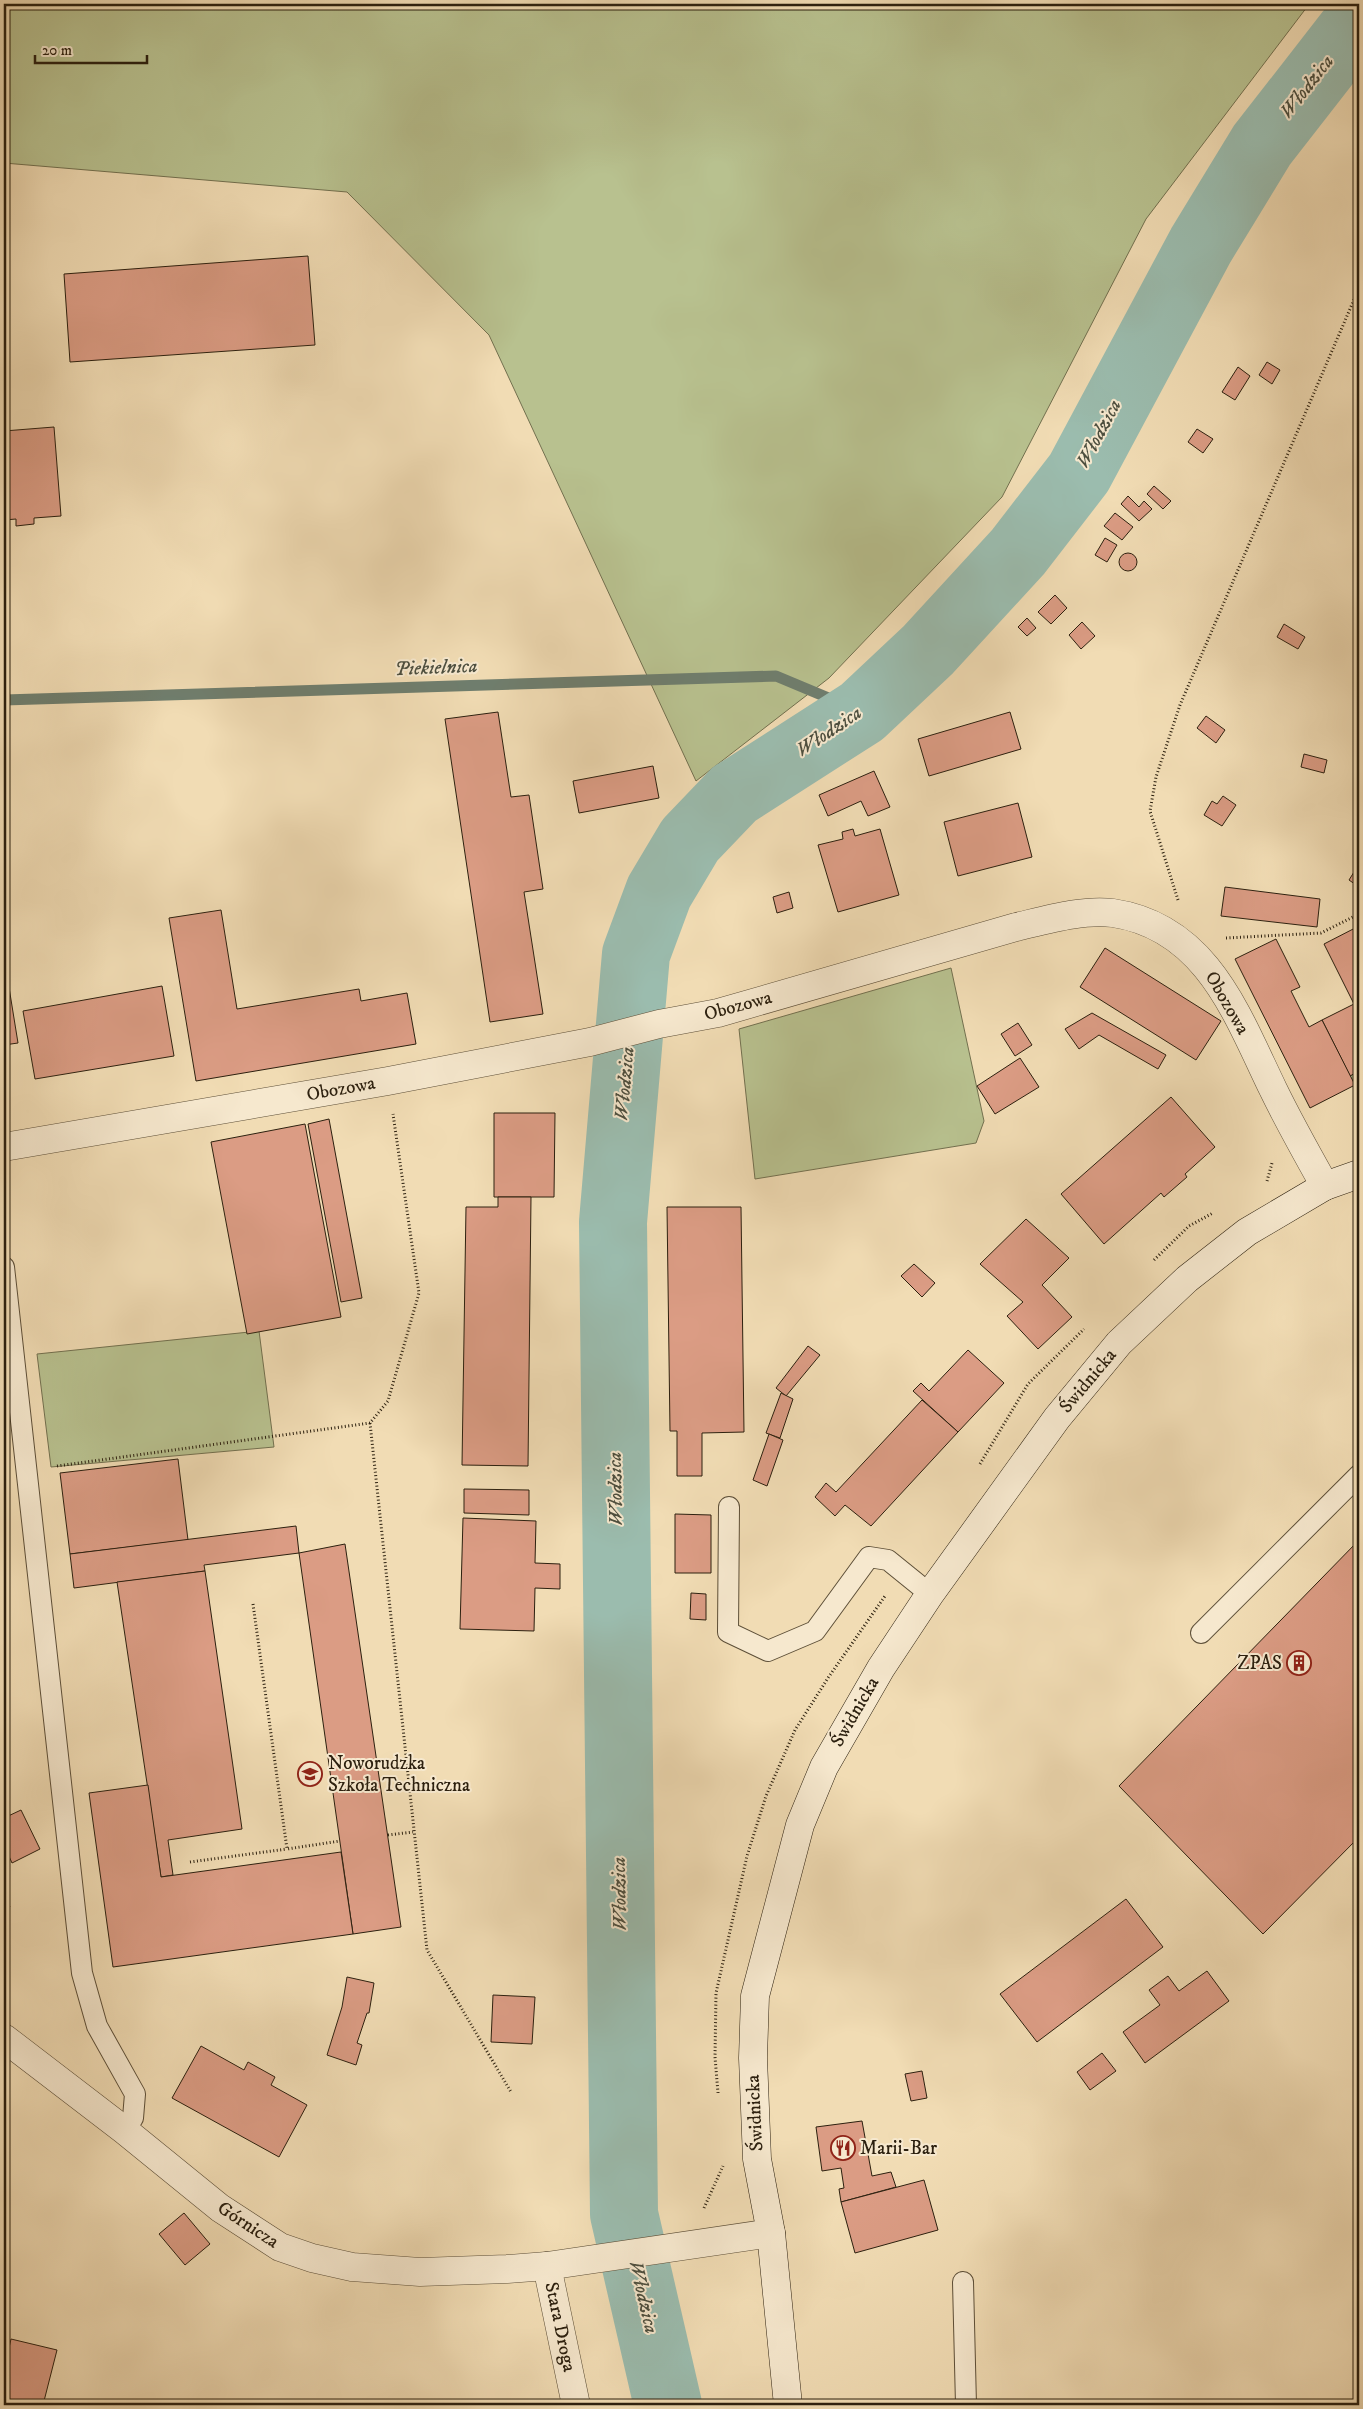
<svg xmlns="http://www.w3.org/2000/svg" width="1363" height="2409" font-family="'IM FELL DW Pica',serif">
	<style>
		.green { fill: #b8c18f; stroke: #72704f }
		.lines { fill: none; stroke-linecap: round; stroke-linejoin: round }
		.stream { stroke: #6f7e6e; stroke-width: 11 }
		.river { stroke: #9bbcae; stroke-width: 68 }
		.building { fill: #db9c84; stroke: #2c200f }
		.lane-casing { stroke: #5d4f38; stroke-width: 22 }
		.street-casing { stroke: #5d4f38; stroke-width: 29 }
		.secondary-casing { stroke: #2c200f; stroke-width: 29 }
		.path { stroke: #2c200f; stroke-width: 3; stroke-dasharray: 1 2.5; stroke-linecap: butt }
		.lane { stroke: #f6e8ce; stroke-width: 20 }
		.street { stroke: #f6e8ce; stroke-width: 28 }
		.secondary { stroke: #f6e8ce; stroke-width: 28 }
		.labels { text-anchor: middle; dominant-baseline: central; stroke-width: 4; stroke-linejoin: round; paint-order: stroke }
		.street-label { font-size: 19px; fill: #2c200f; stroke: #f6e8ce }
		.poi-label { font-size: 19px; fill: #2c200f; stroke: #f6e8ce; text-anchor: start }
		.water-label { font-size: 20px; font-style: italic; fill: #4d4f3f; stroke: #f6e8ce }
	</style>
	<rect width="100%" height="100%" fill="#f1dcb4"/>
	<filter id="stains"><feTurbulence type="fractalNoise" baseFrequency=".004" numOctaves="4"/><feColorMatrix values="0 0 0 0 .2 0 0 0 0 .09 0 0 0 0 .02 0 0 0 .5 -.17"/></filter>
	<radialGradient id="worn" r=".72"><stop offset=".6" stop-color="#630" stop-opacity="0"/><stop offset="1" stop-color="#630" stop-opacity=".3"/></radialGradient>
	<!-- green -->
	<g class="green">
		<path d="M4,4H1313L1307,7L1146,219L1002,497L829,678L696,781L489,335L347,192L4,163Z"/>
		<path d="M951,968L984,1121L976,1143L755,1179L739,1029Z"/>
		<path d="M1359,1071V1101L1350,1076Z"/>
		<path d="M259,1331L274,1447L51,1467L37,1354Z"/>
	</g>
	<g class="lines">
		<!-- stream -->
		<path class="stream" d="M4,700L776,676L862,712"/>
		<!-- river -->
		<path class="river" d="M668,2405L624,2214L613,1222L636,954L659,892L690,840L734,794L862,712L928,650L1018,552L1079,473L1201,245L1262,145L1350,32L1359,25"/>
	</g>
	<!-- building -->
	<g class="building">
		<path d="M308,256L315,345L70,362L64,274Z"/>
		<path d="M1267,362L1280,370L1272,384L1259,375Z"/>
		<path d="M1238,367L1250,376L1235,400L1222,392Z"/>
		<path d="M54,427L61,516L34,518V524L16,526V519L4,520V431Z"/>
		<path d="M1197,429L1213,439L1203,453L1188,442Z"/>
		<path d="M1154,486L1171,501L1163,509L1147,494Z"/>
		<path d="M1128,496L1139,507L1144,501L1152,509L1139,521L1121,504Z"/>
		<path d="M1115,513L1133,527L1122,540L1104,526Z"/>
		<path d="M1105,538L1117,545L1107,562L1095,555Z"/>
		<circle cx="1128" cy="562" r="9"/>
		<path d="M1055,595L1067,608L1051,624L1038,612Z"/>
		<path d="M1027,618L1036,628L1027,636L1018,627Z"/>
		<path d="M1082,622L1095,636L1081,649L1069,635Z"/>
		<path d="M1284,624L1305,637L1298,649L1277,637Z"/>
		<path d="M498,712L511,797L529,795L543,889L524,892L543,1014L490,1022L445,719Z"/>
		<path d="M1010,712L1021,749L929,776L918,739Z"/>
		<path d="M1206,716L1225,730L1216,743L1197,728Z"/>
		<path d="M1304,754L1327,760L1324,773L1301,767Z"/>
		<path d="M653,766L659,798L579,813L573,781Z"/>
		<path d="M874,771L890,807L868,816L861,801L828,816L819,795Z"/>
		<path d="M1223,796L1236,805L1222,826L1204,815L1212,801L1217,804Z"/>
		<path d="M1018,803L1032,857L958,876L944,822Z"/>
		<path d="M853,829L855,836L880,829L899,895L838,912L818,845L843,839L842,832Z"/>
		<path d="M1359,864V887L1349,880Z"/>
		<path d="M1225,887L1320,899L1317,927L1221,916Z"/>
		<path d="M789,892L793,908L777,913L773,897Z"/>
		<path d="M221,910L237,1009L359,989L361,1001L407,993L416,1044L196,1081L169,918Z"/>
		<path d="M1359,926V1071L1350,1076L1322,1020L1354,1004L1324,944Z"/>
		<path d="M1276,939L1300,987L1291,991L1309,1027L1322,1020L1355,1085L1310,1108L1235,959Z"/>
		<path d="M1105,948L1221,1021L1196,1060L1080,987Z"/>
		<path d="M4,975H7L18,1043L4,1045Z"/>
		<path d="M162,986L174,1056L35,1079L23,1011Z"/>
		<path d="M1092,1013L1166,1055L1158,1069L1099,1035L1079,1049L1065,1029Z"/>
		<path d="M1018,1023L1032,1045L1015,1056L1001,1034Z"/>
		<path d="M1020,1058L1039,1087L995,1114L977,1086Z"/>
		<path d="M1171,1097L1215,1147L1185,1174L1187,1177L1164,1197L1161,1193L1104,1244L1061,1194Z"/>
		<path d="M494,1113H555L554,1197H494Z"/>
		<path d="M329,1119L362,1298L341,1302L308,1124Z"/>
		<path d="M305,1124L341,1317L247,1334L211,1142Z"/>
		<path d="M498,1197H531L528,1466L462,1465L466,1207H498Z"/>
		<path d="M667,1207H741L744,1432L702,1433V1476H677V1431H670Z"/>
		<path d="M1026,1219L1069,1258L1042,1285L1072,1317L1038,1349L1007,1316L1023,1302L980,1264Z"/>
		<path d="M914,1264L935,1283L922,1297L901,1276Z"/>
		<path d="M808,1346L820,1355L786,1396L776,1388Z"/>
		<path d="M968,1350L1004,1383L958,1432L913,1391L921,1383L929,1391Z"/>
		<path d="M781,1393L793,1399L780,1438L766,1433Z"/>
		<path d="M922,1400L958,1432L871,1526L845,1505L835,1516L815,1497L826,1483L836,1492Z"/>
		<path d="M769,1434L783,1440L767,1486L753,1480Z"/>
		<path d="M178,1459L188,1540L70,1554L60,1473Z"/>
		<path d="M4,1486L7,1517H4Z"/>
		<path d="M464,1489L529,1490V1515L464,1513Z"/>
		<path d="M675,1514L711,1515V1573H675Z"/>
		<path d="M463,1518L536,1521L535,1563L560,1564V1589L535,1588L534,1631L460,1629Z"/>
		<path d="M296,1526L299,1553L204,1565L205,1571L74,1588L70,1554Z"/>
		<path d="M1359,1540V1837L1263,1934L1119,1786Z"/>
		<path d="M345,1544L401,1927L353,1934L299,1553Z"/>
		<path d="M205,1571L242,1829L168,1840L173,1875L161,1877L117,1582Z"/>
		<path d="M691,1593L706,1594V1620L690,1619Z"/>
		<path d="M148,1785L161,1877L341,1852L353,1934L113,1967L89,1793Z"/>
		<path d="M21,1810L40,1849L12,1863L4,1845V1818Z"/>
		<path d="M4,1897L10,1907L4,1911Z"/>
		<path d="M1126,1899L1163,1947L1037,2042L1000,1994Z"/>
		<path d="M1207,1971L1229,2001L1145,2063L1123,2032L1160,2005L1149,1990L1168,1976L1179,1991Z"/>
		<path d="M347,1977L374,1983L369,2013H367L357,2043L362,2045L356,2065L327,2055L342,2007Z"/>
		<path d="M493,1995L535,1997L532,2044L491,2042Z"/>
		<path d="M201,2046L244,2070L248,2062L275,2077L271,2085L307,2105L279,2157L172,2098Z"/>
		<path d="M1102,2053L1116,2071L1090,2090L1077,2072Z"/>
		<path d="M922,2071L927,2098L911,2101L905,2074Z"/>
		<path d="M862,2121L872,2176L891,2172L896,2187L841,2202L839,2189L844,2188L841,2168L822,2171L816,2127Z"/>
		<path d="M924,2180L938,2230L855,2253L841,2202Z"/>
		<path d="M184,2213L210,2244L185,2265L159,2234Z"/>
		<path d="M11,2339L57,2350L43,2405H4V2370Z"/>
	</g>
	<g class="lines">
		<defs>
			<g id="lane">
				<path d="M4,1267L82,1973L97,2026L135,2094L133,2118L124,2130"/>
				<path d="M729,1507L728,1632L768,1651L815,1631L869,1557L888,1560L930,1594"/>
				<path d="M1201,1633L1359,1475"/>
				<path d="M963,2282L966,2405"/>
			</g>
			<g id="street">
				<path d="M4,1147L388,1081L590,1042L659,1024L718,1013L1016,927C1046,920 1083,909 1113,913C1207,927 1237,1015 1273,1089C1289,1122 1307,1154 1325,1186"/>
				<path d="M4,2038L124,2130L220,2208L280,2247L312,2258L352,2267L420,2272L507,2269L547,2266L771,2233"/>
				<path d="M547,2266L576,2405"/>
			</g>
			<path id="secondary" d="M788,2405L771,2233L757,2159L753,2058L755,1996L800,1825L824,1767L881,1668L930,1594L1057,1418L1119,1343L1187,1279L1247,1232L1325,1186L1359,1174"/>
		</defs>
		<!-- lane casing -->
		<use href="#lane" class="lane-casing"/>
		<!-- street casing -->
		<use href="#street" class="street-casing"/>
		<!-- secondary casing -->
		<use href="#secondary" class="secondary-casing"/>
		<!-- path -->
		<g class="path">
			<path d="M1178,900L1150,811L1156,777L1180,705L1359,288"/>
			<path d="M1226,938L1321,933L1359,914"/>
			<path d="M1267,1181L1272,1163"/>
			<path d="M1154,1260L1189,1226L1213,1213"/>
			<path d="M370,1423L427,1950L511,2092"/>
			<path d="M980,1464L1028,1384L1084,1329"/>
			<path d="M57,1466L370,1423L388,1401L419,1293L393,1114"/>
			<path d="M253,1604L287,1849L340,1841"/>
			<path d="M388,1835L413,1832"/>
			<path d="M190,1862L287,1849"/>
			<path d="M718,2093L715,2057L716,1993L747,1856L766,1796L795,1730L828,1678L885,1596"/>
			<path d="M704,2208L723,2166"/>
			<path d="M1356,2405L1359,2400"/>
		</g>
		<!-- lane -->
		<use href="#lane" class="lane"/>
		<!-- street -->
		<use href="#street" class="street"/>
		<!-- secondary -->
		<use href="#secondary" class="secondary"/>
	</g>
	<!-- icons -->
	<defs>
		<symbol id="building-ring" viewBox="-11 -11 22 22"><circle r="9.5" fill="#f6e8ce" stroke="#8f2418" stroke-width="1.5"/><path d="M-4-6H4V6H1V3H-1V6H-4ZM-2.5-4.3h1.7v1.8h-1.7ZM.8-4.3h1.7v1.8H.8ZM-2.5-1h1.7V.8h-1.7ZM.8-1h1.7V.8H.8Z" fill="#8f2418"/></symbol>
		<symbol id="school-ring" viewBox="-11 -11 22 22"><circle r="9.5" fill="#f6e8ce" stroke="#8f2418" stroke-width="1.5"/><path d="M0-5L7-2L0 1L-7-2ZM-4 1L0 2.5L4 1V4Q0 6-4 4Z" fill="#8f2418"/></symbol>
		<symbol id="restaurant-ring" viewBox="-11 -11 22 22"><circle r="9.5" fill="#f6e8ce" stroke="#8f2418" stroke-width="1.5"/><path d="M-5-6h1v4h1v-4h1v4h1v-4h1v5L-1.5 .5V6h-2V.5L-5-1ZM5-6V6H3V1.5H1.5Q1.5-4 5-6Z" fill="#8f2418"/></symbol>
	</defs>
	<g fill-rule="evenodd">
		<use href="#building-ring" x="1285" y="1649" width="28" height="28"/>
		<use href="#school-ring" x="296" y="1760" width="28" height="28"/>
		<use href="#restaurant-ring" x="829" y="2134" width="28" height="28"/>
	</g>
	<g class="labels">
		<!-- street labels -->
		<g class="street-label">
			<text transform="translate(1227 1003) rotate(60)">Obozowa</text>
			<text transform="translate(738 1006) rotate(-15)">Obozowa</text>
			<text transform="translate(341 1089) rotate(-10)">Obozowa</text>
			<text transform="translate(1088 1381) rotate(-50)">Świdnicka</text>
			<text transform="translate(855 1712) rotate(-60)">Świdnicka</text>
			<text transform="translate(755 2113) rotate(-93)">Świdnicka</text>
			<text transform="translate(248 2225) rotate(33)">Górnicza</text>
			<text transform="translate(560 2327) rotate(78)">Stara Droga</text>
		</g>
		<!-- poi labels -->
		<g class="poi-label">
			<text x="1282" y="1663" text-anchor="end">ZPAS</text>
			<text x="328" y="1763">Noworudzka<tspan x="328" dy="22">Szkoła Techniczna</tspan></text>
			<text x="860" y="2148">Marii-Bar</text>
		</g>
		<!-- water labels -->
		<g class="water-label">
			<text transform="translate(1307 87) rotate(-52)">Włodzica</text>
			<text transform="translate(1099 434) rotate(-62)">Włodzica</text>
			<text transform="translate(436 668) rotate(-2)">Piekielnica</text>
			<text transform="translate(829 732) rotate(-34)">Włodzica</text>
			<text transform="translate(625 1084) rotate(-85)">Włodzica</text>
			<text transform="translate(616 1489) rotate(-91)">Włodzica</text>
			<text transform="translate(620 1894) rotate(-91)">Włodzica</text>
			<text transform="translate(643 2297) rotate(77)">Włodzica</text>
		</g>
	</g>
	<!-- margin -->
	<rect width="1363" height="2409" fill="none" stroke="#f1dcb4" stroke-width="20"/>
	<rect x="5" y="5" width="1353" height="2399" fill="none" stroke="#2c200f" stroke-width="2.5"/>
	<rect x="10" y="10" width="1343" height="2389" fill="none" stroke="#2c200f"/>
	<!-- scale -->
	<path d="M35 55v8h112v-8" fill="none" stroke="#2c200f" stroke-width="2.5"/>
	<text x="42" y="55" font-size="15" fill="#2c200f" stroke="#f6e8ce" stroke-width="4" paint-order="stroke">20 m</text>
	<rect width="100%" height="100%" filter="url(#stains)"/>
	<rect width="100%" height="100%" fill="url(#worn)"/>
</svg>
